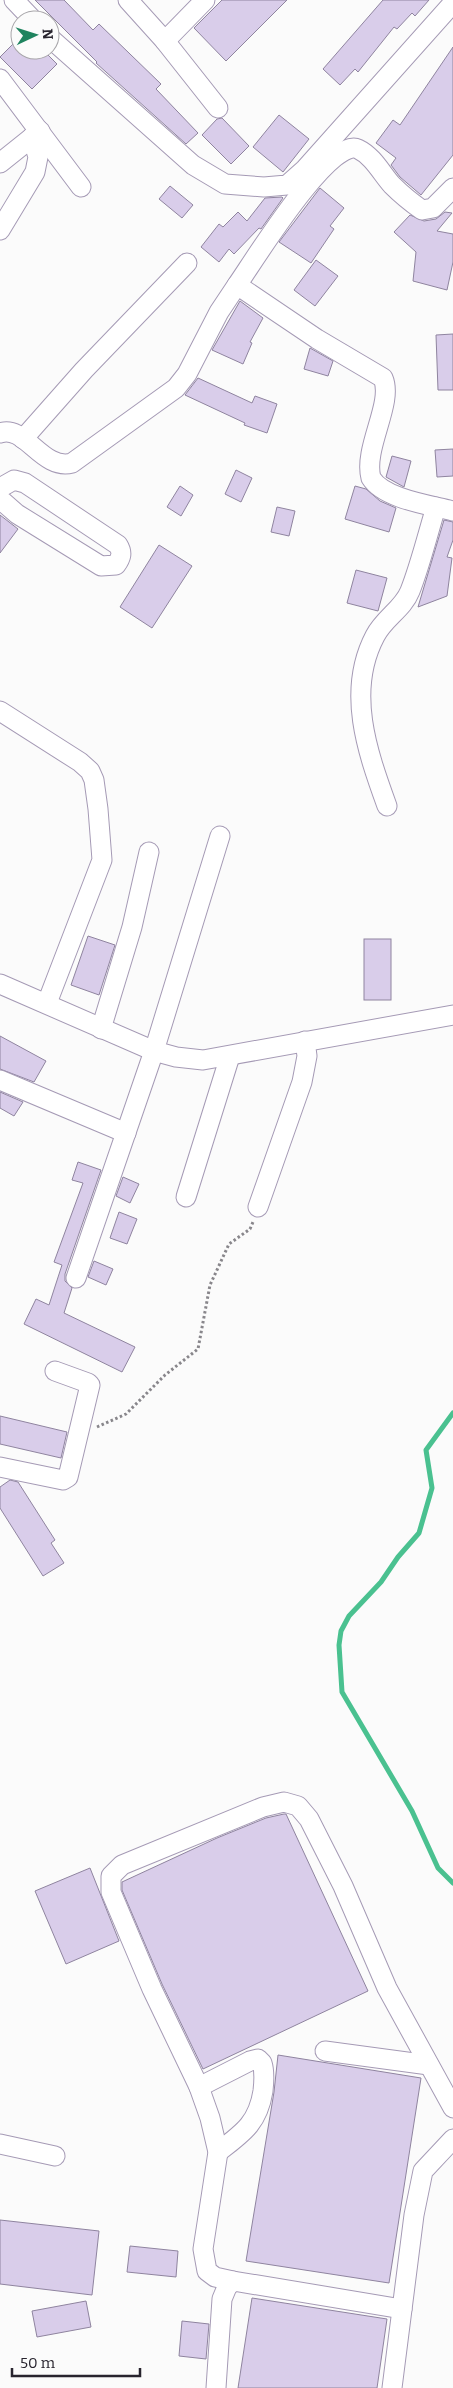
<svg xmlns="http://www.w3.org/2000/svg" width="453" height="2388" font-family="Bitter,serif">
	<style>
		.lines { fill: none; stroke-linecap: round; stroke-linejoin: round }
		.stream { stroke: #4ac190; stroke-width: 5 }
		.building { fill: #d9cdea; stroke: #8f849f }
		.minor-casing { stroke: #a59ab5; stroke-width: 21 }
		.path { stroke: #88868b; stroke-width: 3; stroke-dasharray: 2.5 2.5; stroke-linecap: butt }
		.minor { stroke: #fff; stroke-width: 19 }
	</style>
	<rect width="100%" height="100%" fill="#fbfbfb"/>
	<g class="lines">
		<!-- stream -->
		<path class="stream" d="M453,1413L426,1450L432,1488L419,1533L398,1557L381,1582L349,1616L341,1631L339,1645L342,1692L412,1811L438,1868L453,1883"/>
	</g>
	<!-- building -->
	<g class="building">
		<path d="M35,0H64L93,30L99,24L161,84L156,89L198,133L186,144L96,63L97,62Z"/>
		<path d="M222,0H287L226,61L194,28Z"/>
		<path d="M383,0H429L415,16L412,13L397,29L394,27L358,72L355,69L340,85L323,69Z"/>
		<path d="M20,37V50H43L57,64L32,89L0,57Z"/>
		<path d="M453,47V155L421,195L400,177L391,165L396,158L376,143L393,120L400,125Z"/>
		<path d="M279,115L309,139L283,172L253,147Z"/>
		<path d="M222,118L249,146L231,164L202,135L217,119Z"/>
		<path d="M170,186L193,205L182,218L159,199Z"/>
		<path d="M320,188L344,208L330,226L334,229L311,263L279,242Z"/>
		<path d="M282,197L283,198L261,229L259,228L234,254L229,249L219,262L201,247L219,224L223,227L238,212L247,221L265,198Z"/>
		<path d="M445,212L452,213L437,231L453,234V262L447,290L413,281L416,252L394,232L410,215L424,221L436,219Z"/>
		<path d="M316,260L338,276L315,306L294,290Z"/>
		<path d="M240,301L263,318L250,342L252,343L243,364L212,350Z"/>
		<path d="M453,334V390H438L436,335Z"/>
		<path d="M310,348L333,361L328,376L304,369Z"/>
		<path d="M198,378L252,403L255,396L277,404L267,433L244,425L245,423L185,395Z"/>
		<path d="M453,449V476L437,477L435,450Z"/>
		<path d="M392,456L411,461L404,487L386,477Z"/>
		<path d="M236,470L252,478L241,502L225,494Z"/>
		<path d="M180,486L193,495L181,516L167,507Z"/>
		<path d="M355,486L366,489L380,501L396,508L389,532L345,519Z"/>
		<path d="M277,507L295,511L289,536L271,532Z"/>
		<path d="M0,515L18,529L0,553Z"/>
		<path d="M444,520L453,522V540L447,557L452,558L447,596L418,607Z"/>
		<path d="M159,545L192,566L152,628L120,607Z"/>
		<path d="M356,570L387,578L378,611L347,603Z"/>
		<path d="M88,936L115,945L99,995L71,985Z"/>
		<rect x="364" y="939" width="27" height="61"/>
		<path d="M0,1036L46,1061L34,1082L0,1069Z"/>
		<path d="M0,1092L23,1102L14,1116L0,1108Z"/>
		<path d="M78,1162L101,1170L65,1274V1281L72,1288L64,1313L135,1347L122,1372L24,1324L36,1299L49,1305L62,1265L54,1262L83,1183L72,1180Z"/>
		<path d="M123,1177L139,1184L130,1203L116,1196Z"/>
		<path d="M119,1212L137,1219L127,1244L110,1238Z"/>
		<path d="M94,1261L113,1269L106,1285L88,1277Z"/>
		<path d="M0,1416L67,1432L61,1458L0,1444Z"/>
		<path d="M10,1480L18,1482L55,1540L51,1543L64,1563L43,1576L0,1508V1487Z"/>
		<path d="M284,1814H286L368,1991L203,2069L162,1984L122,1890V1882L217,1838L266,1818Z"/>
		<path d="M90,1868L119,1941L66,1964L35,1891Z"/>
		<path d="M278,2055L421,2078L389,2283L246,2261L274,2092Z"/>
		<path d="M0,2220L99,2231L92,2295L0,2284Z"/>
		<path d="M130,2246L178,2251L176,2277L127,2272Z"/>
		<path d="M252,2298L387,2319L377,2388H238Z"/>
		<path d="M86,2301L91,2327L37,2337L32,2311Z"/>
		<path d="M182,2321L209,2324L206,2359L179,2356Z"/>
	</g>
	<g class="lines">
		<defs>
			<g id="minor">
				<path d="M14,0L33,20"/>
				<path d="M128,0L165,41L205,0"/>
				<path d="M50,38L193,165L225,184L264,187L287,185L305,169L453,3"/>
				<path d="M165,41L218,108"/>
				<path d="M0,79L81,187"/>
				<path d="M0,163L40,131"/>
				<path d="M0,230L35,172L38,157L32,137"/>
				<path d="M237,285C252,264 330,136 358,149C373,156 382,174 392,185C401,194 412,203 422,210L433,208L453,188"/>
				<path d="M0,433C25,424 42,471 72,463L176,388L187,374L219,312L237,285L317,339L383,378C394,403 363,448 371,478C384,499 430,505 453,511"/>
				<path d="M23,439L84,370L187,263"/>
				<path d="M0,488L14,480L25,483L118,545C123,553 121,558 116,565L101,566L17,514L0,499"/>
				<path d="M0,711L80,762L90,771L94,780L98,809L102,860L47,1003"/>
				<path d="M387,806C367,751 346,691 375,636C384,618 403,609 410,591C420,566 428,533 436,507"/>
				<path d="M0,984L154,1051L176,1057L203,1060L453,1015"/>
				<path d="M101,1029L132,927L149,852"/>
				<path d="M0,1080L126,1133"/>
				<path d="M186,1197L230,1056"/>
				<path d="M258,1207L302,1082L307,1056L305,1041"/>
				<path d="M76,1278L154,1051L220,836"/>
				<path d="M0,1467L63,1480L68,1477L90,1385L88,1383L55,1371"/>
				<path d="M325,2051L429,2065"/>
				<path d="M199,2087L250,2061L258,2059L262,2063C265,2072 264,2082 263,2091C258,2123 243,2133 218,2152"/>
				<path d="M0,2144L55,2156"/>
				<path d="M233,2281L215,2277L207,2271L203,2249L218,2152L210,2118L199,2087L152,1989L111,1892V1876L122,1865L263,1807L284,1802L298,1806L309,1819L343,1886L387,1988L453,2108"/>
				<path d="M216,2388L222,2299L227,2287L233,2281L402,2309"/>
				<path d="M392,2388L414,2215L423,2171L453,2139"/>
			</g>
		</defs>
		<!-- minor casing -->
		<use href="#minor" class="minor-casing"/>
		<!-- path -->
		<path class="path" d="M97,1427L126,1414L165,1375L198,1349L210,1285L229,1244L250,1229L253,1222"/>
		<!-- minor -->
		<use href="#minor" class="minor"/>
	</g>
	<!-- north arrow -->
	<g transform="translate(35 35) rotate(86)"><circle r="24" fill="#fbfbfb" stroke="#a7a5a9"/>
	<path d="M0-4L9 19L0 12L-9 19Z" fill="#1f845f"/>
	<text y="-8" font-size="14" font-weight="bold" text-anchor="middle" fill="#28242e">N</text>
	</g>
	<!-- scale -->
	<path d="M12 2368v8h128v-8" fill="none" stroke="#28242e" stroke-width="2.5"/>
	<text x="20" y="2368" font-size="15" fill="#28242e" stroke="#fbfbfb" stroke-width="4" paint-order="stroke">50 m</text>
</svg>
